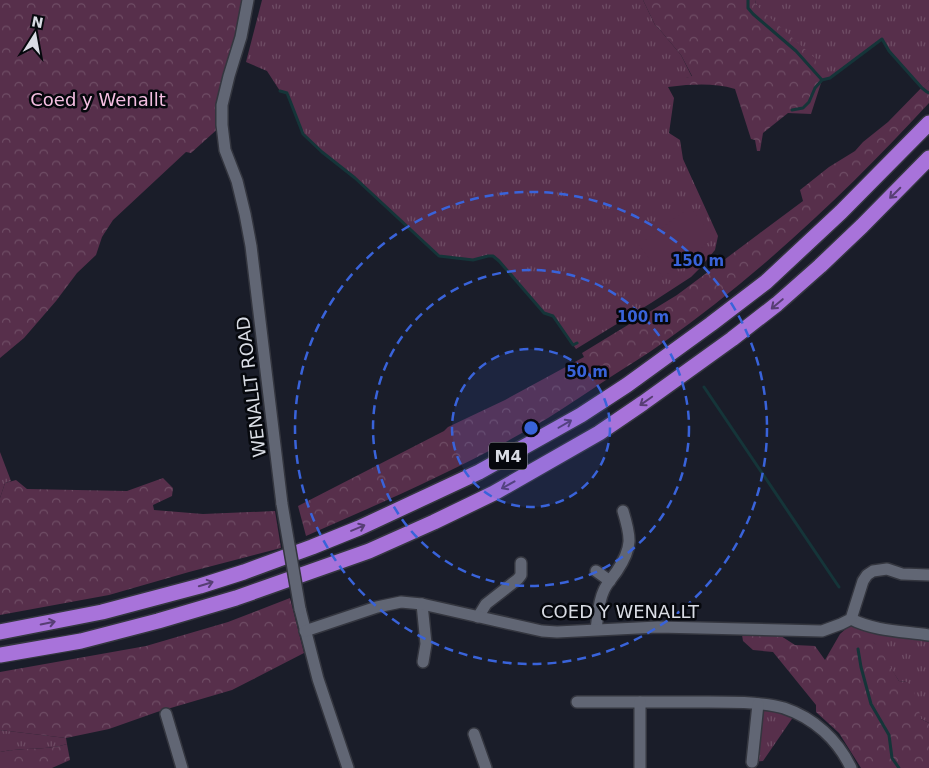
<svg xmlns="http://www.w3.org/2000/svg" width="929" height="768" font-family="'DejaVu Sans',sans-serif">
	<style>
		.grass { fill: url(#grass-tufts) }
		.forest { fill: url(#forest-crowns) }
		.pitch { fill: #572f4b }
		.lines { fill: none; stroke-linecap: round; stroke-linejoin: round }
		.stream { stroke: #153539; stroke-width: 3 }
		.street-casing { stroke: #34363f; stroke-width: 14 }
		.highway-casing { stroke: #34363f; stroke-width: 18 }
		.street { stroke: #616674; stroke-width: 11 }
		.highway { stroke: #a873da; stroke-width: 15 }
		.street-bridge-casing { stroke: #34363f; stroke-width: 14; stroke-linecap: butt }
		.street-bridge { stroke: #616674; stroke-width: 11 }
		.oneway { stroke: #573e74 }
		.ring { fill: none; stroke: #3963da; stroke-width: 2.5; stroke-dasharray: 9 6 }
		.labels { text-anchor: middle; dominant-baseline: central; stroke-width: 5; stroke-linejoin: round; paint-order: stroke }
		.shield { fill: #06080d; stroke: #9a9ca4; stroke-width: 1 }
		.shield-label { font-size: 16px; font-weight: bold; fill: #d9dce4 }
		.park-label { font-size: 18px; fill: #f5bfe2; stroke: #06080d }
		.street-label { font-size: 18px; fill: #d9dce4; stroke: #06080d }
		.centre { fill: #3963da; stroke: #06080d; stroke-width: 2.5 }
		.ring-label { font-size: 15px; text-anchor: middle; font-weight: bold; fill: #3963da; stroke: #06080d; stroke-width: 5; stroke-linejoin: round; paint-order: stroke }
	</style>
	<defs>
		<pattern id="grass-tufts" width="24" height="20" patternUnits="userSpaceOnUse" patternTransform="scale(1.25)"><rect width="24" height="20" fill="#572f4b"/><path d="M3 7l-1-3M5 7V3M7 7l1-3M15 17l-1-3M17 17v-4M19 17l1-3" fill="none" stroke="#6f4d65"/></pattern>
		<pattern id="forest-crowns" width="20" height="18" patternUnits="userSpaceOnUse" patternTransform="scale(1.25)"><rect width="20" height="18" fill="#572f4b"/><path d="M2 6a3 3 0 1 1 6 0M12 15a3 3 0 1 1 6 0" fill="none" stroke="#6f4d65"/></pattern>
	</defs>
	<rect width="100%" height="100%" fill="#1a1d29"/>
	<!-- grass -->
	<g class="grass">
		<path d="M262,0H643L655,25L660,30L681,55L692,77L686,78V85L668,87L674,98L669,133L680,140L683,159L718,236L715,250L700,268L691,277L651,303L576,349L553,317L544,313L499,261L493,256H488L473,260L439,256L355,178L322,152L303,134L287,93L280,91L267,71L246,62Z"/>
		<path d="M755,0H929V80L922,88L889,51L882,39L830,78L822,80L756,5Z"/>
		<path d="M0,452L11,481L5,483L0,498Z"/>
		<path d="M851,619L929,635V723L921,719L907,682L899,681L874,643L849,626Z"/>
		<path d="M758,704L796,713L763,761L752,762Z"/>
		<path d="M0,730L66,738L67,744C45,751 22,747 0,752Z"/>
	</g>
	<!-- forest -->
	<g class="forest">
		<path d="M0,0H248L222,125L191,153L186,152L113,220L102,237L96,255L77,273L56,301L24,338L0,358Z"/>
		<path d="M643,0H755L756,5L816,59L815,72L822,80L811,114L788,113L763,133L760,151H757L755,140L751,139L735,89C719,84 703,84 686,85V78L692,76L681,55L660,30L655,25Z"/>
		<path d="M929,80V103C849,190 760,274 664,342C646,355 627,366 609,378C589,391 569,405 548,418C471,464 388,500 306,536L298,506L444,431L448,427L505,400L584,357L582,353L677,295L803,201L800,190L829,167L855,151L863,142L888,122Z"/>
		<path d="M163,478L173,488L172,496L153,505L154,510L203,514L275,511L281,548L189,572L109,595L0,615V498L5,483L16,480L27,489L127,491Z"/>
		<path d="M290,598L304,653L232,690L157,712L109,729L66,738L0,730V672L146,646L228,622Z"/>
		<path d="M849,626C853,628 859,629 863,632C879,644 889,665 899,681L907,682L913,687L921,719L929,723V768H861L839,733L816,712V705L773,652L753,650L743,641L741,629L774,630L781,636L795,645L815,646L825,660L840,634Z"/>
		<path d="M67,744L70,760L52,768H0V752C22,747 45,751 67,744Z"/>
	</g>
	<!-- pitch -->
	<path class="pitch" d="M690,207L714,238L663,277L639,245Z"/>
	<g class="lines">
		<!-- stream -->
		<g class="stream">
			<path d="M748,0V8L753,14L796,51L822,80"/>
			<path d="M280,91L287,93L303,134L322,152L355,178L439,256L473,260L488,256H493L499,261L544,313L553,316L573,345L577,343"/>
			<path d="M792,110L803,108L809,102L815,88L822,80L830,78L882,39L889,51L922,88L927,92L929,93"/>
			<path d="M704,387L839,587"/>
			<path d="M858,649L861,667L871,704L889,735L892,758L899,768"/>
		</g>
		<defs>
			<g id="street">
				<path d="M248,0L241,37L229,76L222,105V125L225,150L237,181L245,214L251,246L282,504"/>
				<path d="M596,571L610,581"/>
				<path d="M422,604L426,644L423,662"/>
				<path d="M300,609L318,679L348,768"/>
				<path d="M478,617L486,604L518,579L521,575V563"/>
				<path d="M851,619C875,631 902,631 929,635"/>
				<path d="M596,629C598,617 598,602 604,590C607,583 613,577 617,571C633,547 631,537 623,511"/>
				<path d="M305,631L377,607L401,602L422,604L542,631L557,632L658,627L822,631L841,624L851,619L863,581L867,575L873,571L887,569L902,574L929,575"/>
				<path d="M577,702C616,702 654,702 693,702C719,702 759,701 784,708C814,718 838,740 851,768"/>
				<path d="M166,714L182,768"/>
				<path d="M474,734L486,768"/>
				<path d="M752,762L758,704"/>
				<path d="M640,768V702"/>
			</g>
			<g id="highway">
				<path d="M0,632L102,612L200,586L244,572L312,547L359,528L479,472L581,415L627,385L711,324L766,282L841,212L929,123"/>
				<path d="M0,655L81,641L158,621L236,598L369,551L434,522L494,493L599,433L643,403L732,339L777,304L820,266L862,226L929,158"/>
			</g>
		</defs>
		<!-- street casing -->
		<use href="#street" class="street-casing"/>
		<!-- highway casing -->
		<use href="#highway" class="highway-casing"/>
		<!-- street -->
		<use href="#street" class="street"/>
		<!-- highway -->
		<use href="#highway" class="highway"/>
		<defs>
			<path id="street-bridge" d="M282,504L300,609"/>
		</defs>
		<!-- street-bridge casing -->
		<use href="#street-bridge" class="street-bridge-casing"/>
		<!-- street-bridge -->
		<use href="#street-bridge" class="street-bridge"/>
	</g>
	<!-- one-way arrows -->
	<defs><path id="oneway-shaft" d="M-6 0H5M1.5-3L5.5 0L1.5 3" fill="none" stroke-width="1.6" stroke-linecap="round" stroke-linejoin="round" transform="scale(1.25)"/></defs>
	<g class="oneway">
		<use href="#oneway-shaft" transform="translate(895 193) rotate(135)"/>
		<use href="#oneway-shaft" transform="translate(777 304) rotate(140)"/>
		<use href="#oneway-shaft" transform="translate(646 401) rotate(145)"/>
		<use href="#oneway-shaft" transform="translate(565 424) rotate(-30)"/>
		<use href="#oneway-shaft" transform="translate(508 485) rotate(151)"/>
		<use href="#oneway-shaft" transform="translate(358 528) rotate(-23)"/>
		<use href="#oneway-shaft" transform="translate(206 584) rotate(-17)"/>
		<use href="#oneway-shaft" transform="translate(48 623) rotate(-12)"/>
	</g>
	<!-- distance rings -->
	<circle cx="531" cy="428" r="79" fill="#3963da" fill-opacity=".12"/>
	<g class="ring">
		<circle cx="531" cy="428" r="79"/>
		<circle cx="531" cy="428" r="158"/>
		<circle cx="531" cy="428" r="236"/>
	</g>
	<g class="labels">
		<!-- shield labels -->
		<rect class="shield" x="489" y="442.5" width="38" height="27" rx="4"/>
		<g class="shield-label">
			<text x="508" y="456">M4</text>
		</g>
		<!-- park labels -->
		<g class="park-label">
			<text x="98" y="99">Coed y Wenallt</text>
		</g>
		<!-- street labels -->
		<g class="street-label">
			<text transform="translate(251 387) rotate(-97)">WENALLT ROAD</text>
			<text x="620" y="611">COED Y WENALLT</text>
		</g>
	</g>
	<circle cx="531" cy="428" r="8" class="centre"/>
	<g class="ring-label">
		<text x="698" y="266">150 m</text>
		<text x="643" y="322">100 m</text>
		<text x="587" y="377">50 m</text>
	</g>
	<!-- north arrow -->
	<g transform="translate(35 35) rotate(11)" stroke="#06080d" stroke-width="4" paint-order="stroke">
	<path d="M0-4L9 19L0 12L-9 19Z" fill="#d9dce4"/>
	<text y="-8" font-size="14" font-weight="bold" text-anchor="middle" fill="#d9dce4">N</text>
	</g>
</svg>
